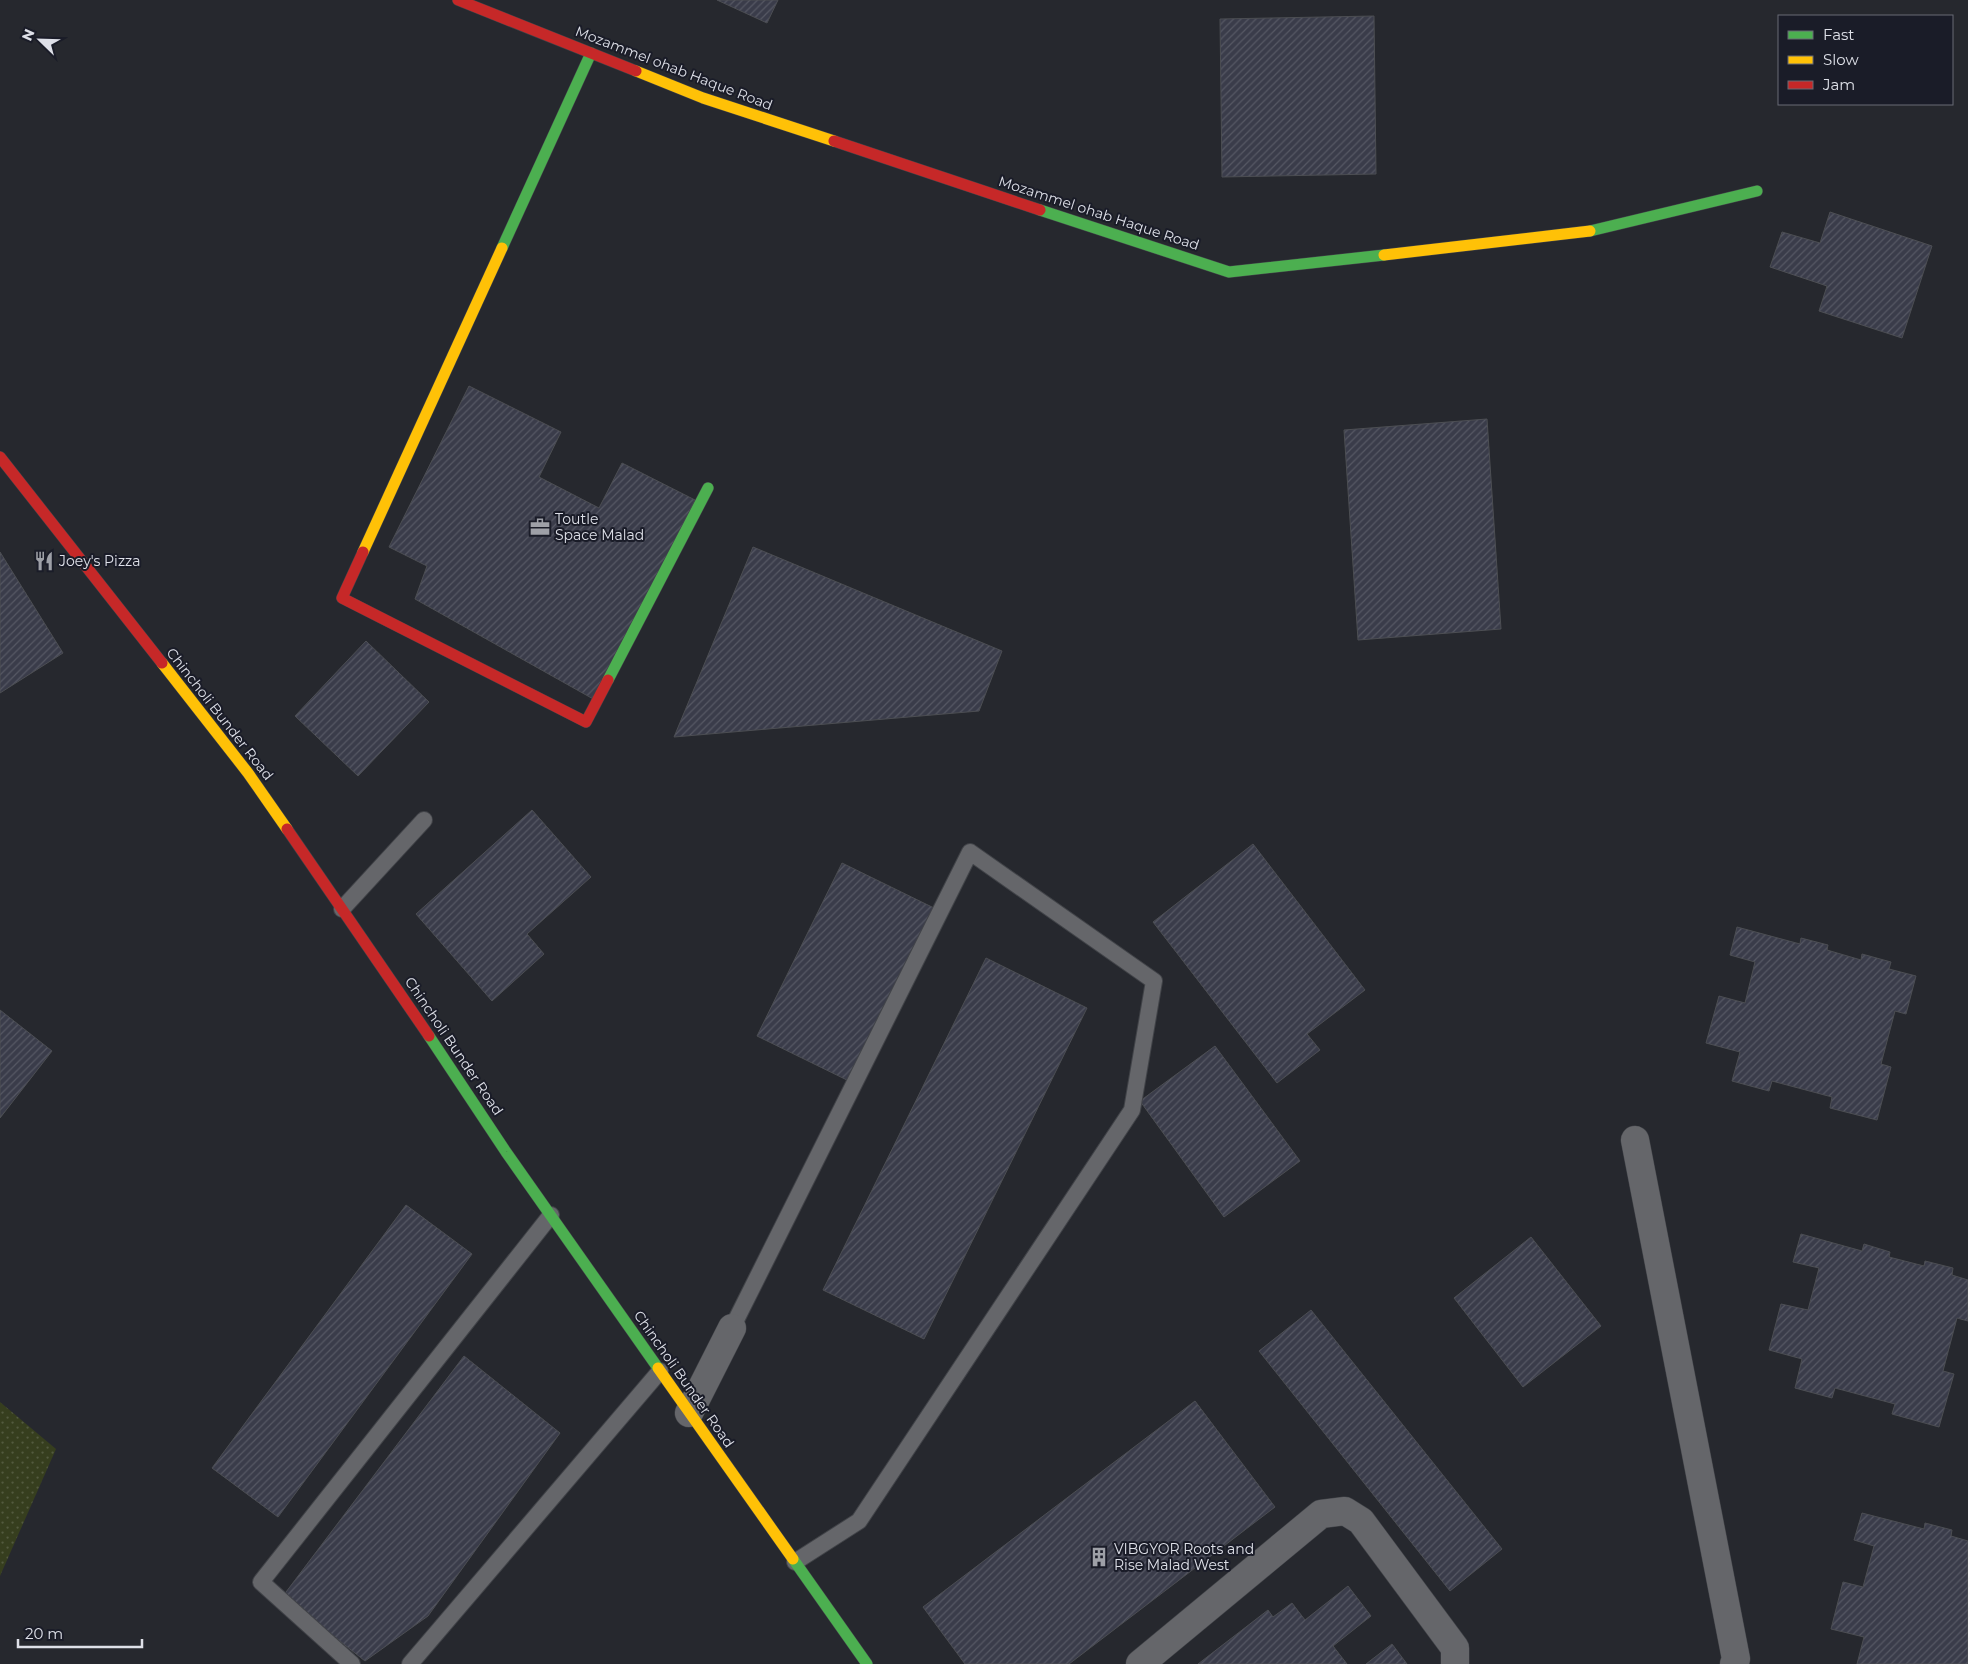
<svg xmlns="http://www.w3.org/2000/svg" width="1968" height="1664" font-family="Montserrat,sans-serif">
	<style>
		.grass { fill: url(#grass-dots) }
		.building { fill: url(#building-hatch); stroke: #4c4e53 }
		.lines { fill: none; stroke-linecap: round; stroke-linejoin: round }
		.lane-casing { stroke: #414348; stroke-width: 18 }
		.street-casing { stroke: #414348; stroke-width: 29 }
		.fast-casing { stroke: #414348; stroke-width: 12 }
		.slow-casing { stroke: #414348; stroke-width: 12 }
		.jam-casing { stroke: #414348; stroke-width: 12 }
		.lane { stroke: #65666a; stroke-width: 16 }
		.street { stroke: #65666a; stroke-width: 28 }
		.fast { stroke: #4caf50; stroke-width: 11 }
		.slow { stroke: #ffc107; stroke-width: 11 }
		.jam { stroke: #c62828; stroke-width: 11 }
		.labels { text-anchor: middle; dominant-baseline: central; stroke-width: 4; stroke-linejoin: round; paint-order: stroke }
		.street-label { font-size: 14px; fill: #dee0e8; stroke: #1a1c28 }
		.poi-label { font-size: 14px; fill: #dee0e8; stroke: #1a1c28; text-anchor: start }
	</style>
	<defs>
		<pattern id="grass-dots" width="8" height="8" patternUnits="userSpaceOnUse" patternTransform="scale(1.25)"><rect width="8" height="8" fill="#363e1e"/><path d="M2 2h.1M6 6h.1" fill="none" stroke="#535a3f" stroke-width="1.8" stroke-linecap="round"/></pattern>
		<pattern id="building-hatch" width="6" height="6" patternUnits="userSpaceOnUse" patternTransform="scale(1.25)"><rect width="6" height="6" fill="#3a3c4a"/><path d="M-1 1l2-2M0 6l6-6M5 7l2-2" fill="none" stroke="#565864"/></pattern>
	</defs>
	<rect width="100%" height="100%" fill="#26282e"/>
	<!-- grass -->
	<path class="grass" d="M0,1402L56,1449L0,1576Z"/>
	<!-- building -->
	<g class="building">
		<path d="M717,0H778L767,23Z"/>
		<path d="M1374,16L1376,174L1222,177L1220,19Z"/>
		<path d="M1830,212L1932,246L1902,338L1819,311L1827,286L1770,267L1782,232L1820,243Z"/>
		<path d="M469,386L561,432L539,477L599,508L622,463L695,500L595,700L415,599L427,566L389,547Z"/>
		<path d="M1487,419L1501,629L1358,640L1344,430Z"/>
		<path d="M753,547L1002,651L979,711L674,737Z"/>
		<path d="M0,552L63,653L0,693Z"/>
		<path d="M366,641L429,702L358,776L295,716Z"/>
		<path d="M532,810L591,877L527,934L544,954L492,1001L416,914Z"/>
		<path d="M1253,844L1365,990L1307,1034L1320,1050L1277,1083L1153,922Z"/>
		<path d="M842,863L936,909L851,1082L757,1036Z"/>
		<path d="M1737,927L1800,944L1801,938L1828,945L1827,950L1861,960L1862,954L1891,962L1889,969L1916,976L1906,1014L1895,1011L1881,1064L1891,1067L1877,1120L1830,1108L1832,1097L1772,1081L1769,1091L1732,1081L1740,1052L1706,1043L1719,996L1745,1003L1755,962L1730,955Z"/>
		<path d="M986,958L1087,1008L924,1339L823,1290Z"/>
		<path d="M0,1010L52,1051L0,1118Z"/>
		<path d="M1215,1046L1300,1161L1224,1217L1140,1101Z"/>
		<path d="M406,1205L472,1254L278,1517L212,1468Z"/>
		<path d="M1801,1234L1862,1251L1864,1244L1890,1252L1889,1257L1924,1266L1925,1261L1953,1268L1952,1275L1968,1280V1321L1957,1318L1943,1371L1954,1374L1939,1427L1892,1414L1895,1404L1835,1388L1832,1398L1795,1388L1802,1359L1769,1350L1781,1304L1808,1310L1819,1268L1793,1262Z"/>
		<path d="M1531,1237L1601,1326L1523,1387L1454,1298Z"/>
		<path d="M1311,1310L1502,1549L1450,1591L1259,1351Z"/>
		<path d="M464,1356L560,1433L428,1616L365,1661L283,1596Z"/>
		<path d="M1195,1401L1275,1507L1069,1664H965L923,1607Z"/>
		<path d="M1862,1513L1924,1529L1925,1523L1952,1530L1951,1536L1968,1541V1664H1857L1864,1637L1831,1629L1843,1582L1863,1587L1874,1546L1854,1540Z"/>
		<path d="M1348,1586L1371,1616L1333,1646L1347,1664H1198L1268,1610L1273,1617L1292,1603L1305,1620Z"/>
		<path d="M1392,1644L1407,1664H1366Z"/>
	</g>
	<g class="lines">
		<defs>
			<g id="lane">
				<path d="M342,909L424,820"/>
				<path d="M732,1328L970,852L1154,981L1132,1110L859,1521L795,1562"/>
				<path d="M352,1664L261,1582L551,1215"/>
				<path d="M410,1664L660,1371"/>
			</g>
			<g id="street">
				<path d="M1635,1140L1736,1659L1734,1664"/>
				<path d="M689,1413L732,1328"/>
				<path d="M1140,1664L1321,1514L1345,1511L1361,1521L1455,1648V1664"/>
			</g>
			<g id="fast">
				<path d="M1040,210L1229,272L1384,255"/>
				<path d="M1590,231L1757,191"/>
				<path d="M502,248L591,53"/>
				<path d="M608,680L708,488"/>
				<path d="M429,1036L506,1152L658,1368"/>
				<path d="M793,1559L867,1664"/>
			</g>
			<g id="slow">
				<path d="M636,71L703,98L834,141"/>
				<path d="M1384,255L1590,231"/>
				<path d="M363,552L502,248"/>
				<path d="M162,663L248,773L287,829"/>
				<path d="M658,1368L793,1559"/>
			</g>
			<g id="jam">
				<path d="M458,0L636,71"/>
				<path d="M834,141L1040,210"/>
				<path d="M0,457L162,663"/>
				<path d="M363,552L342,598L586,722L608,680"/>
				<path d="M287,829L429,1036"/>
			</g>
		</defs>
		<!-- lane casing -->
		<use href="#lane" class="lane-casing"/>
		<!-- street casing -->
		<use href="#street" class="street-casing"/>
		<!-- fast casing -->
		<use href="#fast" class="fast-casing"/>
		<!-- slow casing -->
		<use href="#slow" class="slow-casing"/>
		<!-- jam casing -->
		<use href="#jam" class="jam-casing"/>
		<!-- lane -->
		<use href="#lane" class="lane"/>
		<!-- street -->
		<use href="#street" class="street"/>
		<!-- fast -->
		<use href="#fast" class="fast"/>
		<!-- slow -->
		<use href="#slow" class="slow"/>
		<!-- jam -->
		<use href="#jam" class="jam"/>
	</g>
	<!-- icons -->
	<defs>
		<symbol id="office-bare" viewBox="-9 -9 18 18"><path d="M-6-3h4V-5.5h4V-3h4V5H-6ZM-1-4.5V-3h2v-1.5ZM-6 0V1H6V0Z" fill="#9ea0a7" stroke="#1a1c28" stroke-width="2.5" paint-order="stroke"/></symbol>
		<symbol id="restaurant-bare" viewBox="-9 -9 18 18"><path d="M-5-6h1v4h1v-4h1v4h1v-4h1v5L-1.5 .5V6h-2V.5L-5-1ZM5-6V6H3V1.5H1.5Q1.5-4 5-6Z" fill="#9ea0a7" stroke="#1a1c28" stroke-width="2.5" paint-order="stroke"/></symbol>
		<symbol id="building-bare" viewBox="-9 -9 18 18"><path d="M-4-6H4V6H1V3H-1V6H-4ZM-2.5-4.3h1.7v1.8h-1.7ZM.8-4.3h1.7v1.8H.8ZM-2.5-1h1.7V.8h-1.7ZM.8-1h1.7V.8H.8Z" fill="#9ea0a7" stroke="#1a1c28" stroke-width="2.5" paint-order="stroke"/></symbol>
	</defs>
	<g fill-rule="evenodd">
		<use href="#office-bare" x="526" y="513" width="28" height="28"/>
		<use href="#restaurant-bare" x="30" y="547" width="28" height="28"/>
		<use href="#building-bare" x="1085" y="1543" width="28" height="28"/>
	</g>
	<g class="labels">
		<!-- street labels -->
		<g class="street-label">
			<text transform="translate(674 68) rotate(21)">Mozammel ohab Haque Road</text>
			<text transform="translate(1099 213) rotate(18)">Mozammel ohab Haque Road</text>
			<text transform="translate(220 714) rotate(52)">Chincholi Bunder Road</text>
			<text transform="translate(454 1046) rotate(56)">Chincholi Bunder Road</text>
			<text transform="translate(684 1379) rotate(55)">Chincholi Bunder Road</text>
		</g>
		<!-- poi labels -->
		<g class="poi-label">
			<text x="555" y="519">Toutle<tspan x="555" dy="16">Space Malad</tspan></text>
			<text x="59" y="561">Joey's Pizza</text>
			<text x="1114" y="1549">VIBGYOR Roots and<tspan x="1114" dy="16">Rise Malad West</tspan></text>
		</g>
	</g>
	<!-- legend -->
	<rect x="1778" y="15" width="175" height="90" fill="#1a1c28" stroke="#686a75"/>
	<rect x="1788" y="31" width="25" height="8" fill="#4caf50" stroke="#686a75"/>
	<text x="1823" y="40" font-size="15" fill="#dee0e8">Fast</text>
	<rect x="1788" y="56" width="25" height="8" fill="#ffc107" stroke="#686a75"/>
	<text x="1823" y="65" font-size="15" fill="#dee0e8">Slow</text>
	<rect x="1788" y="81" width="25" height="8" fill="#c62828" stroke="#686a75"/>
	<text x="1823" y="90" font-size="15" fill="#dee0e8">Jam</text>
	<!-- north arrow -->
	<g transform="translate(40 40) rotate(293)" stroke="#1a1c28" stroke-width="4" paint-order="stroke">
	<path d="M0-4L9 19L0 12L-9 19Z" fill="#dee0e8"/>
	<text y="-8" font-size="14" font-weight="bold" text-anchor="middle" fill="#dee0e8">N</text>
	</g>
	<!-- scale -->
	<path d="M18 1639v8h124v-8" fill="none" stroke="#dee0e8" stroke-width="2.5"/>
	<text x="25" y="1639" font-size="15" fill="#dee0e8" stroke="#1a1c28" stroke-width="4" paint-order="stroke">20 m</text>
</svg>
